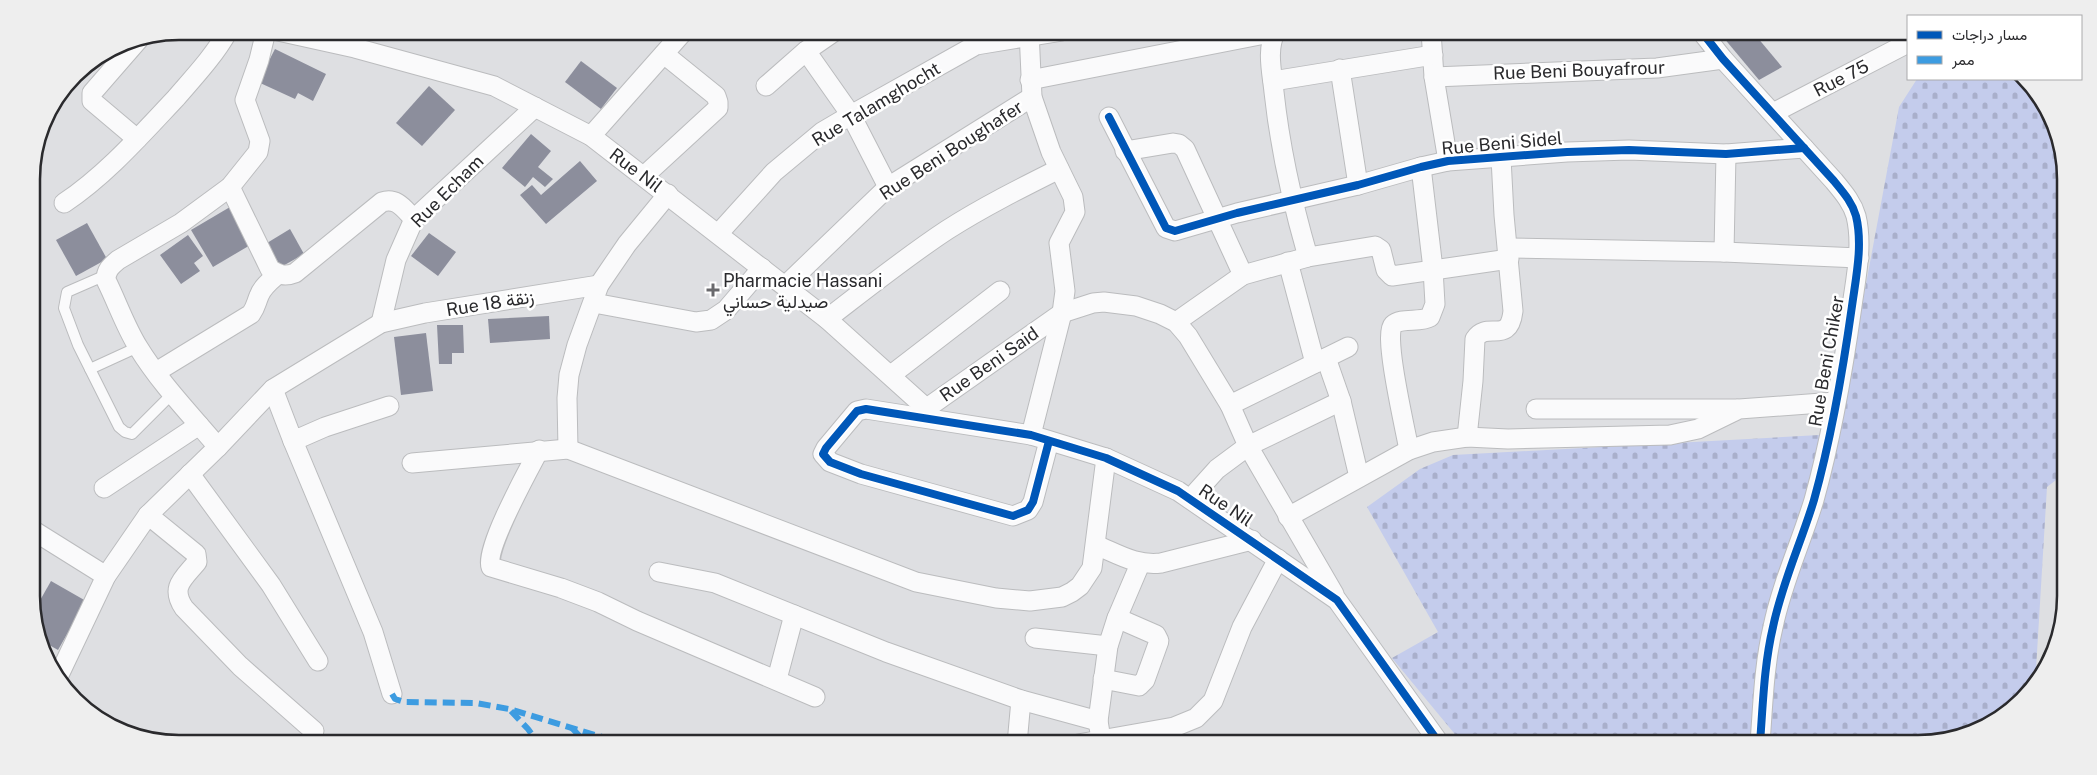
<svg xmlns="http://www.w3.org/2000/svg" width="2097" height="775" font-family="'Public Sans',Vazirmatn,sans-serif">
	<style>
		.cemetery { fill: url(#cemetery-stones) }
		.building { fill: #8c8e9c }
		.lines { fill: none; stroke-linecap: round; stroke-linejoin: round }
		.lane-casing { stroke: #bbbcbe; stroke-width: 12 }
		.street-casing { stroke: #bbbcbe; stroke-width: 21 }
		.lane { stroke: #fafafb; stroke-width: 10 }
		.street { stroke: #fafafb; stroke-width: 19 }
		.quiet { stroke: #3d9ce1; stroke-width: 6; stroke-dasharray: 12 6; stroke-linecap: butt }
		.cycleway-casing { stroke: #fff; stroke-width: 11 }
		.cycleway { stroke: #0057b8; stroke-width: 8 }
		.poi-dot { fill: #69696c; stroke: #fff; stroke-width: 2 }
		.labels { text-anchor: middle; dominant-baseline: central; stroke-width: 5; stroke-linejoin: round; paint-order: stroke }
		.street-label { font-size: 18px; fill: #2a2a2d; stroke: #fff }
		.poi-label { font-size: 18px; fill: #2a2a2d; stroke: #fff; text-anchor: start }
		.rim { fill: none; stroke: #2a2a2d; stroke-width: 2.5 }
	</style>
	<defs>
		<pattern id="cemetery-stones" width="16" height="16" patternUnits="userSpaceOnUse" patternTransform="scale(1.25)"><rect width="16" height="16" fill="#c4ccec"/><path d="M2 7V4a2 2 0 0 1 4 0v3zM10 15v-3a2 2 0 0 1 4 0v3z" fill="#a9afcb"/></pattern>
	</defs>
	<rect width="100%" height="100%" fill="#dedfe2"/>
	<!-- cemetery -->
	<path class="cemetery" d="M1917,79H2025L2029,82L2064,159L2065,473L2047,487L2035,686L2008,713L1966,736L1927,743L1463,744L1392,658L1438,632L1367,507L1420,469L1453,455L1838,434L1899,107Z"/>
	<!-- building -->
	<g class="building">
		<path d="M1718,31H1752L1782,67L1759,80Z"/>
		<path d="M275,49L326,74L313,101L298,93L295,99L258,82Z"/>
		<path d="M581,61L617,88L601,109L565,82Z"/>
		<path d="M429,86L455,110L422,146L396,123Z"/>
		<path d="M531,134L551,151L538,167L553,179L545,187L533,177L525,187L502,168Z"/>
		<path d="M580,161L597,181L546,224L520,195L532,185L541,195Z"/>
		<path d="M230,207L252,244L213,267L191,230Z"/>
		<path d="M87,223L107,259L76,276L56,240Z"/>
		<path d="M290,229L304,254L281,267L267,243Z"/>
		<path d="M429,233L456,252L438,276L411,256Z"/>
		<path d="M188,235L203,256L194,263L200,271L181,284L160,255Z"/>
		<path d="M549,316L550,339L490,343L488,319Z"/>
		<path d="M437,325H463L464,353H452V364H439Z"/>
		<path d="M426,333L433,391L401,395L394,337Z"/>
		<path d="M51,581L86,601L58,650L42,641L34,625V611Z"/>
	</g>
	<g class="lines">
		<defs>
			<g id="lane">
				<path d="M106,275L67,292L64,308L78,345L119,427L125,432L132,434L173,393"/>
				<path d="M90,369L138,347"/>
			</g>
			<g id="street">
				<path d="M278,31L355,48L494,86L591,136L827,319L926,408"/>
				<path d="M1029,31L1032,97L1051,152L1073,197L1075,212L1059,243L1065,291L1062,313L1031,435"/>
				<path d="M1276,31C1266,49 1272,72 1274,92C1280,148 1292,202 1308,257"/>
				<path d="M1431,31L1434,77L1448,161"/>
				<path d="M1701,31L1723,59L1834,181C1843,192 1852,202 1856,216C1863,245 1856,277 1852,306C1843,370 1831,439 1814,500C1801,543 1782,583 1773,627C1764,665 1763,704 1760,743"/>
				<path d="M806,51L851,115L888,187"/>
				<path d="M1340,69L1358,185"/>
				<path d="M1434,77L1657,68L1723,59"/>
				<path d="M1030,80L1275,32"/>
				<path d="M1273,81L1433,55"/>
				<path d="M766,86L806,51L835,31"/>
				<path d="M1773,113L1908,43"/>
				<path d="M1109,117L1166,228L1175,231L1237,213L1358,185L1421,167L1448,161L1567,152L1629,150L1726,154L1804,148"/>
				<path d="M591,136L684,31"/>
				<path d="M137,139L92,101V93L139,39"/>
				<path d="M1125,151L1173,143L1179,144L1185,149L1243,275"/>
				<path d="M644,176L718,108V102L716,96L664,54"/>
				<path d="M230,187L270,269C279,275 285,277 295,273L382,202C397,197 404,209 414,219"/>
				<path d="M64,203C106,175 141,135 176,98C194,77 214,56 228,31"/>
				<path d="M718,234L774,172L822,132L851,115L976,45L1062,31"/>
				<path d="M1509,248L1724,252L1859,258"/>
				<path d="M1724,252L1726,154"/>
				<path d="M1288,262L1315,363"/>
				<path d="M785,286L888,187L1032,97"/>
				<path d="M594,303L696,322L711,320L726,310L762,268"/>
				<path d="M827,319C866,289 906,257 947,230C983,207 1021,188 1059,169"/>
				<path d="M1176,322L1243,275L1308,257L1375,246L1381,250L1386,270L1392,276L1509,259"/>
				<path d="M381,323L396,260L414,219L535,107"/>
				<path d="M1326,358L1341,401L1359,477"/>
				<path d="M156,372L251,314C256,307 256,303 259,296C262,287 271,280 278,274"/>
				<path d="M891,375L1000,291"/>
				<path d="M273,389L293,441L325,427L389,406"/>
				<path d="M1230,405L1348,347"/>
				<path d="M1536,409H1737"/>
				<path d="M917,415L1062,313L1093,303L1104,302L1136,306L1160,314L1176,322L1188,336L1230,405L1248,446L1334,594"/>
				<path d="M1467,437L1473,381L1475,339C1487,320 1509,346 1513,311L1504,215L1501,158"/>
				<path d="M293,441L373,632L392,694"/>
				<path d="M1049,441L1033,502L1028,510L1013,516L861,474L830,462L823,454L826,448L857,411L866,409L1031,435L1106,458L1178,491L1337,600L1440,744"/>
				<path d="M218,447C191,415 160,383 138,347C125,326 117,302 106,280C106,270 111,266 118,260L181,223L230,187L258,152L260,141L245,100L259,60L266,31"/>
				<path d="M568,449L567,398L569,375L577,345L599,285L627,244L668,194"/>
				<path d="M539,450C529,469 484,550 491,567L561,588L598,602L637,621L815,697"/>
				<path d="M1409,450C1406,432 1383,335 1393,325C1401,317 1420,323 1430,317L1435,304L1433,269L1421,167"/>
				<path d="M412,463L568,449L916,582L996,598L1030,601L1062,597L1072,592L1080,586L1092,568L1106,458"/>
				<path d="M190,474L271,585L318,661"/>
				<path d="M104,488L199,425"/>
				<path d="M1190,499L1217,469L1248,446L1341,401"/>
				<path d="M148,515L196,554L197,562C183,579 170,587 184,608L240,666L314,731"/>
				<path d="M1288,517L1409,450L1433,442L1467,437L1508,439L1670,435L1698,429L1739,409L1835,402"/>
				<path d="M34,531L106,576"/>
				<path d="M1096,545C1118,554 1136,566 1161,563L1252,540"/>
				<path d="M659,572L715,583L886,652L1021,700L1098,721"/>
				<path d="M1035,638L1108,646"/>
				<path d="M59,675L106,576L148,515L218,447L273,389L381,323L425,313L599,285"/>
				<path d="M777,679L794,615"/>
				<path d="M1103,679L1139,686L1145,680L1159,641L1156,635L1117,618"/>
				<path d="M1100,733L1098,721L1108,646L1117,618L1140,564"/>
				<path d="M1017,744L1021,700"/>
				<path d="M1078,744L1174,727L1196,718L1213,701L1242,627L1278,559"/>
			</g>
		</defs>
		<!-- lane casing -->
		<use href="#lane" class="lane-casing"/>
		<!-- street casing -->
		<use href="#street" class="street-casing"/>
		<!-- lane -->
		<use href="#lane" class="lane"/>
		<!-- street -->
		<use href="#street" class="street"/>
		<!-- quiet -->
		<g class="quiet">
			<path d="M392,694L395,699L405,702L476,703L509,709L625,744"/>
			<path d="M511,711L528,729L539,744"/>
			<path d="M572,728L587,744"/>
		</g>
		<defs>
			<g id="cycleway">
				<path d="M1701,31L1723,59L1834,181C1843,192 1852,202 1856,216C1863,245 1856,277 1852,306C1843,370 1831,439 1814,500C1801,543 1782,583 1773,627C1764,665 1763,704 1760,743"/>
				<path d="M1109,117L1166,228L1175,231L1237,213L1358,185L1421,167L1448,161L1567,152L1629,150L1726,154L1804,148"/>
				<path d="M1049,441L1033,502L1028,510L1013,516L861,474L830,462L823,454L826,448L857,411L866,409L1031,435L1106,458L1178,491L1337,600L1440,744"/>
			</g>
		</defs>
		<!-- cycleway casing -->
		<use href="#cycleway" class="cycleway-casing"/>
		<!-- cycleway -->
		<use href="#cycleway" class="cycleway"/>
	</g>
	<!-- markers -->
	<path class="poi-dot" d="M710.5 282.5h5v5h5v5h-5v5h-5v-5h-5v-5h5z"/>
	<g class="labels">
		<!-- street labels -->
		<g class="street-label">
			<text transform="translate(1579 70) rotate(-2)">Rue Beni Bouyafrour</text>
			<text transform="translate(1841 78) rotate(-27)">Rue 75</text>
			<text transform="translate(876 104) rotate(-31)">Rue Talamghocht</text>
			<text transform="translate(1502 143) rotate(-5)">Rue Beni Sidel</text>
			<text transform="translate(951 150) rotate(-33)">Rue Beni Boughafer</text>
			<text transform="translate(636 170) rotate(37)">Rue Nil</text>
			<text transform="translate(447 191) rotate(-45)">Rue Echam</text>
			<text transform="translate(490 303) rotate(-9)">Rue 18 زنقة</text>
			<text transform="translate(1826 361) rotate(-80)">Rue Beni Chiker</text>
			<text transform="translate(989 364) rotate(-35)">Rue Beni Said</text>
			<text transform="translate(1226 505) rotate(34)">Rue Nil</text>
		</g>
		<!-- poi labels -->
		<g class="poi-label">
			<text x="723" y="280">Pharmacie Hassani<tspan x="723" dy="21">صيدلية حساني</tspan></text>
		</g>
	</g>
	<!-- crop -->
	<path d="M0 0H2097V775H0ZM179 40H1918A139 139 0 0 1 2057 179V596A139 139 0 0 1 1918 735H179A139 139 0 0 1 40 596V179A139 139 0 0 1 179 40Z" fill="#eee" fill-rule="evenodd"/>
	<path class="rim" d="M179 40H1918A139 139 0 0 1 2057 179V596A139 139 0 0 1 1918 735H179A139 139 0 0 1 40 596V179A139 139 0 0 1 179 40Z"/>
	<!-- legend -->
	<rect x="1907" y="15" width="175" height="65" fill="#ffffff" stroke="#aaaaab"/>
	<rect x="1917" y="31" width="25" height="8" fill="#0057b8" stroke="#aaaaab"/>
	<text x="1952" y="40" font-size="15" fill="#2a2a2d">مسار دراجات</text>
	<rect x="1917" y="56" width="25" height="8" fill="#3d9ce1" stroke="#aaaaab"/>
	<text x="1952" y="65" font-size="15" fill="#2a2a2d">ممر</text>
</svg>
